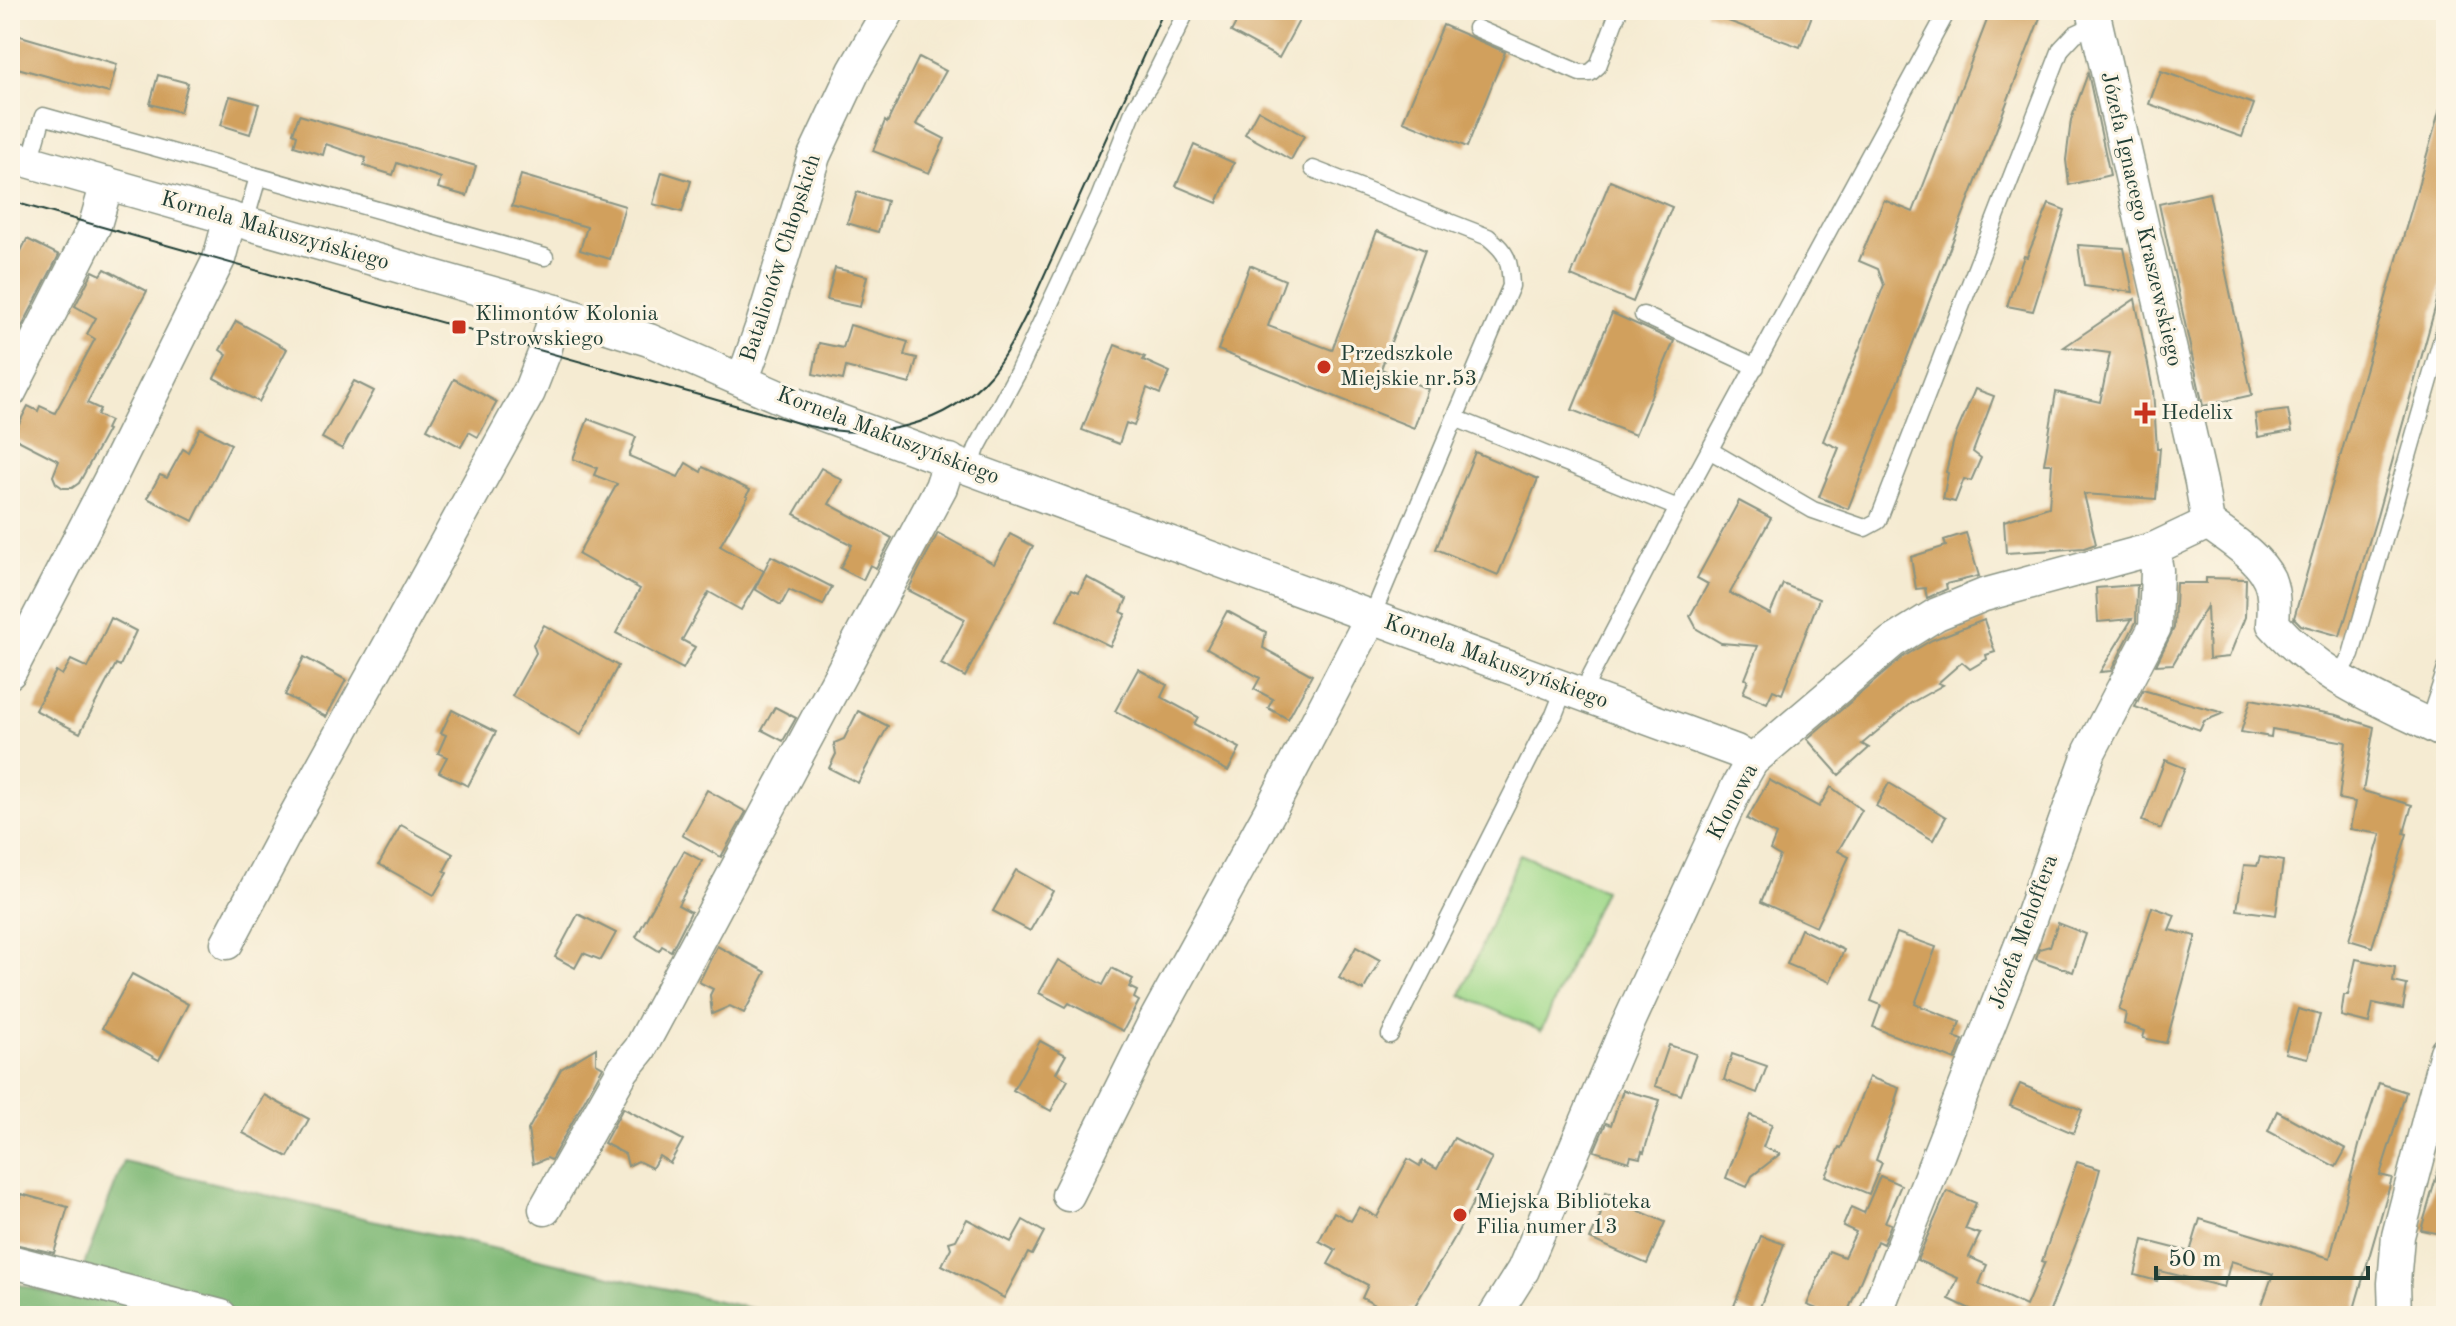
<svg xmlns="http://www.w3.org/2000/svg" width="2456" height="1326" font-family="'Old Standard TT',serif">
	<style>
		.green { fill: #a0d98b; stroke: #608b60; stroke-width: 2 }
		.forest { fill: #80b977; stroke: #507b56; stroke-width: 2 }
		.building { fill: #d1a05d }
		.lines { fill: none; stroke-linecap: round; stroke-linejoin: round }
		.service-casing { stroke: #8a9483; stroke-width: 19 }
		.minor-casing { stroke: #8a9483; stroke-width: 35 }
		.service { stroke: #fff; stroke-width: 16 }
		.minor { stroke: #fff; stroke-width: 32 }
		.tram { stroke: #1f3d34; stroke-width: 2 }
		.poi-dot { fill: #c8321e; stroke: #fcf5e5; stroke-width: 3 }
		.labels { text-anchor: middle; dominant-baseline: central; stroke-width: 6; stroke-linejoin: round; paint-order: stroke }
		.street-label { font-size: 22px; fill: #1f3d34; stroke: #fcf5e5 }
		.poi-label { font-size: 22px; fill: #1f3d34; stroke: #fcf5e5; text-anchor: start }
	</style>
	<rect width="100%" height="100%" fill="#fcf5e5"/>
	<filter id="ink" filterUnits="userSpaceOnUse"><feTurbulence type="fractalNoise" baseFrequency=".0125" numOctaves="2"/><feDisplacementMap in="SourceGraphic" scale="16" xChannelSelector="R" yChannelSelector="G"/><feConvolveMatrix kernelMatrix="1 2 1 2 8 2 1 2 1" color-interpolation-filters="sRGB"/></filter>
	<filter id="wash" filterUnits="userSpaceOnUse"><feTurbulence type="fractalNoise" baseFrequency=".006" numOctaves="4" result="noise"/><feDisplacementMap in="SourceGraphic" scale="32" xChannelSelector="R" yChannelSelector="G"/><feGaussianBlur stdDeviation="1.8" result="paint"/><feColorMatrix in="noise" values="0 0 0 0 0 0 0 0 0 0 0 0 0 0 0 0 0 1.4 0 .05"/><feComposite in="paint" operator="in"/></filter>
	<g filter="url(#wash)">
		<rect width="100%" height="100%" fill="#f5ebd2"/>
		<!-- green -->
		<path class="green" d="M1520,854L1604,890L1541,1031L1461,995Z"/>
		<!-- forest -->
		<path class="forest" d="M124,1162L783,1316H10V1282L74,1300L86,1259Z"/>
		<g id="blocks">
			<!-- building -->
			<g class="building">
				<path d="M1243,10H1288L1301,17L1279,58L1231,32Z"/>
				<path d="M1706,10H1814L1800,47L1706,13Z"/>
				<path d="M1991,10H2043L1848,509L1819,497L1839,448L1823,441L1884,285L1878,269L1859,261L1884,200L1913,212Z"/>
				<path d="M1443,25L1505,52L1467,147L1403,121Z"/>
				<path d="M17,35L117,64L109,93L10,66Z"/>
				<path d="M919,57L946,71L916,124L945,139L929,173L873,151L885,121L887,123Z"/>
				<path d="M2161,71L2254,104L2242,137L2149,104Z"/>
				<path d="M2088,73L2110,175L2069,185L2066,160L2071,120Z"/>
				<path d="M158,75L188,83L180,112L150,104Z"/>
				<path d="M230,96L259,104L250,134L221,125Z"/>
				<path d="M2440,109L2446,110V269L2377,516L2340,636L2301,625L2294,618Z"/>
				<path d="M1258,110L1304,136L1291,160L1245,134Z"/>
				<path d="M299,115L476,166L467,196L438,188L441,178L397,163L393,175L364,166L366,158L326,144L323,155L294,146L297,135L293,133Z"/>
				<path d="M1194,145L1234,163L1217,203L1176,186Z"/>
				<path d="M662,172L691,181L682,212L653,204Z"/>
				<path d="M521,175L625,206L610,259L580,250L587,227L512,206Z"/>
				<path d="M1610,181L1672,207L1633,302L1571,276Z"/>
				<path d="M857,192L887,201L878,232L847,223Z"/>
				<path d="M2209,193L2252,395L2203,406L2159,204Z"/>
				<path d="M2049,204L2065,210L2033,311L2007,306L2024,256L2027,257Z"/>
				<path d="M1377,231L1425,250L1381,369L1428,389L1414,428L1218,350L1250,265L1285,280L1268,326L1332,350Z"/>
				<path d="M27,239L59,255L10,350V273Z"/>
				<path d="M2078,245L2124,248L2133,292L2084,286Z"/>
				<path d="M835,268L867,276L860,307L827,300Z"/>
				<path d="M105,269L147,291L87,403L100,409L97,415L110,421L106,429L108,430L79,483L72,488H63L56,483L53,476L59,461L12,437L28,406L38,411L40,406L55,413L95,339L87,334L96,318L75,306L93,271L101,275Z"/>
				<path d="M2135,299L2153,390L2157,448H2160L2156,499L2084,494L2096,544L2084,548L2006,553L2004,521L2049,507L2052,464H2044L2056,392L2100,402L2110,353L2064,347Z"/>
				<path d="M1612,313L1674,341L1635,435L1572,410Z"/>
				<path d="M236,321L287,349L259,402L214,378L227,355L220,350Z"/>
				<path d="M850,325L908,342L904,355L917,358L910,384L846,367L843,380L813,374L819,343L843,348Z"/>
				<path d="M1115,345L1145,357L1143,360L1170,372L1160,394L1147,388L1134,426L1126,423L1119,444L1082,430Z"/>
				<path d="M454,379L497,402L478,437L469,432L461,447L427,429Z"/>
				<path d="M354,381L374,391L342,449L322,438Z"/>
				<path d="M1975,389L1994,396L1973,452L1981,458L1971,481L1964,479L1955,502L1943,499L1948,473L1946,472L1954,439Z"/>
				<path d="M2288,410L2292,431L2258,437L2255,414Z"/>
				<path d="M588,419L636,437L629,456L678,477L686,463L701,472L703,467L750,490L746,496L748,497L720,546L764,571L741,610L709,592L682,640L695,647L683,669L616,633L640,589L578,554L617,484L594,475L597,468L573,459Z"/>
				<path d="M200,428L231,444L193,521L147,498L160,475L167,478L183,449L188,452Z"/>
				<path d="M1475,452L1538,479L1498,575L1436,549Z"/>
				<path d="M821,468L842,480L829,504L892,538L876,568L870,565L863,580L840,568L852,545L794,514Z"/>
				<path d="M1739,501L1771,518L1730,593L1770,614L1783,584L1819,599L1782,694L1773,690L1767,703L1743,693L1748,680L1745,679L1758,646L1721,643L1697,629L1690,616L1708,584L1697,578Z"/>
				<path d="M938,533L994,564L1010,534L1033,546L965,677L941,664L965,619L908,590Z"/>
				<path d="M1966,533L1979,576L1946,584L1947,589L1927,598L1925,588L1916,589L1911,557L1946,546L1944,540Z"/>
				<path d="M771,556L832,587L823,605L789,590L781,605L755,589Z"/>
				<path d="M1086,577L1127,599L1121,612L1126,614L1110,646L1057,620L1072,589L1079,592Z"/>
				<path d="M2206,578L2246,579L2245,617L2229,657L2209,659L2207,606L2173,664L2156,665L2174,628L2176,583H2206Z"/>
				<path d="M2137,585L2136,622L2111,671L2100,672L2132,619L2098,622L2096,588Z"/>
				<path d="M1227,611L1266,632L1263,648L1312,675L1288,719L1268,708L1273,699L1254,689L1260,678L1207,648Z"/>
				<path d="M111,618L136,631L120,666L116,664L80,733L35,710L56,671L62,675L71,660L88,668Z"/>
				<path d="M1984,620L1995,652L1986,655L1987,659L1970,669L1962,662L1938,683L1943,685L1911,703L1862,744L1869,748L1839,775L1807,739L1903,657L1932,640Z"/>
				<path d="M544,625L618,666L581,735L512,696L536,653L533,644Z"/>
				<path d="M304,657L346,680L326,717L285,695Z"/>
				<path d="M1138,669L1167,685L1161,697L1198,717L1194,724L1240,748L1228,771L1115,711Z"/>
				<path d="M2143,690L2198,706L2224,713L2204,721L2200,730L2135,707Z"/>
				<path d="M2251,699L2337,715L2374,727L2363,791L2412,805L2404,833L2407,834L2372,947L2349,940L2381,834L2350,829L2355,802L2339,799L2346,742L2272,729L2271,737L2241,732Z"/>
				<path d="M775,707L796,718L783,741L762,730Z"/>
				<path d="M452,710L496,732L468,786L439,772L447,757L438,753L446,735L441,733Z"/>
				<path d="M858,711L888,726L858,783L829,768L836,754L834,743L844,739Z"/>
				<path d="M2165,760L2185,768L2161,829L2142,821Z"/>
				<path d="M1769,780L1819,807L1831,787L1862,810L1838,851L1849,857L1816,927L1761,902L1780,856L1770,850L1776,835L1747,819Z"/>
				<path d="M1889,783L1946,817L1933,840L1876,806Z"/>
				<path d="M707,790L746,812L721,857L682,835Z"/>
				<path d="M401,825L453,854L444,871L447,873L434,895L379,864Z"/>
				<path d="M684,851L702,861L678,905L691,912L671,951L662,946L659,951L636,937Z"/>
				<path d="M2260,857L2283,861L2276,915L2237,910L2244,865L2257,866Z"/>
				<path d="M1016,870L1053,891L1030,931L993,911Z"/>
				<path d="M2152,907L2175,915L2169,930L2196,936L2166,1043L2143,1038L2145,1031L2124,1024L2126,1013L2119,1010Z"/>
				<path d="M578,914L616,933L601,960L583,953L575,968L555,957Z"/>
				<path d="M2058,923L2086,934L2073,972L2036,959L2039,949L2050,946Z"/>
				<path d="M1801,929L1844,950L1830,982L1787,964Z"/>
				<path d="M1897,933L1936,947L1915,1004L1960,1022L1954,1037L1963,1040L1955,1060L1873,1027L1881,1005L1871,1001Z"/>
				<path d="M717,946L766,972L744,1013L730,1006L712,1014L710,995L713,989L699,982Z"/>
				<path d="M1356,947L1380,960L1363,991L1339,978Z"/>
				<path d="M2356,959L2395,967L2393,982L2407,985L2403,1009L2373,1003L2369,1023L2341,1016L2344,995H2348Z"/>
				<path d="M1058,960L1103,985L1112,968L1133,979L1129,987L1137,991L1134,998L1139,1001L1123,1031L1069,1003L1066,1007L1039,993Z"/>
				<path d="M132,974L188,1004L159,1060L102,1028Z"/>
				<path d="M2298,1009L2320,1015L2308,1058L2285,1053Z"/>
				<path d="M1040,1041L1066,1055L1056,1073L1068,1080L1051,1111L1013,1090Z"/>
				<path d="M1669,1045L1696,1054L1681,1095L1655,1086Z"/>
				<path d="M596,1048V1063L603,1067L551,1160L547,1158L533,1164L528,1130L561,1069Z"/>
				<path d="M1732,1054L1767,1066L1757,1093L1724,1080Z"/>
				<path d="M1869,1077L1899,1088L1895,1101H1897L1876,1160L1882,1163L1869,1194L1826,1176L1839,1147L1841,1148Z"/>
				<path d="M2379,1083L2406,1092L2380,1175L2392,1178L2352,1316H2258L2273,1274L2231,1261L2224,1287L2160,1271L2157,1281L2135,1275L2143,1240L2190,1252L2200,1219L2330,1258L2360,1142Z"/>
				<path d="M2020,1084L2082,1110L2073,1133L2010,1106Z"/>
				<path d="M1623,1090L1660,1100L1644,1152L1642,1151L1640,1158L1631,1156L1629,1162L1594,1151L1606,1123L1611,1125Z"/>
				<path d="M264,1095L309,1119L288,1157L243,1133Z"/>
				<path d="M623,1108L683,1140L670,1163L659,1156L652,1168L638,1161L628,1166L625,1154L604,1143Z"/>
				<path d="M2277,1111L2346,1149L2336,1167L2268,1131Z"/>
				<path d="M1750,1115L1772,1124L1763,1147L1780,1154L1752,1176L1747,1187L1726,1178Z"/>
				<path d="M1454,1138L1492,1158L1474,1194L1477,1195L1455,1237L1413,1309L1410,1308L1406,1316H1396L1362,1298L1368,1285L1328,1264L1336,1250L1319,1241L1334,1212L1351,1221L1359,1207L1377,1217L1408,1159L1420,1166L1422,1161L1437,1169Z"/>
				<path d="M2077,1162L2100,1169L2088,1212L2048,1316H1985L1949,1299L1958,1278L1917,1260L1947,1191L1976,1203L1965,1229L1980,1234L1969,1257L1987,1265L1979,1284L2026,1306L2045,1262L2042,1261Z"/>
				<path d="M2440,1164L2446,1165V1235L2421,1230Z"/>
				<path d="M1880,1176L1901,1185L1885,1222L1891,1224L1883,1244L1877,1241L1846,1316H1834L1807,1305L1829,1251L1844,1257L1856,1232L1843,1226L1851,1207L1864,1213Z"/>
				<path d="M1606,1192L1639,1205L1637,1210L1665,1222L1647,1264L1590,1239L1601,1214L1597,1212Z"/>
				<path d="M21,1194L68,1207L54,1253L10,1243V1196L20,1199Z"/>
				<path d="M967,1219L1011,1242L1023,1220L1044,1232L1032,1255L1028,1253L1004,1298L942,1265L951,1248L949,1242L956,1240Z"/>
				<path d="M1761,1236L1784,1244L1757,1315L1734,1306Z"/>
			</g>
		</g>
	</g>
	<g filter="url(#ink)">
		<use href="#blocks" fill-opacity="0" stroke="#8a9483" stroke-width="2"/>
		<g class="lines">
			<defs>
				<g id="service">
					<path d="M1476,28L1580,73H1590L1598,66L1619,10"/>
					<path d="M30,162L43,116L545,257"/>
					<path d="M1313,169L1488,237C1508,253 1510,261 1511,286L1455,418"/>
					<path d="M245,222L258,177"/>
					<path d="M1643,315L1756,367"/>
					<path d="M1711,451L1813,510L1865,528L1878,521L2061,49L2075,34L2096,24"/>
					<path d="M970,468L977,448L1018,372L1099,198L1135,107L1152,81L1187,10"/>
					<path d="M1372,616L1455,418L1678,508"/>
					<path d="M2337,679L2351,655L2446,324"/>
					<path d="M1583,693L1591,675L1678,508L1948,10"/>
					<path d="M2428,724L2446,669"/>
					<path d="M1390,1035L1539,740L1554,715L1565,687"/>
				</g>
				<g id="minor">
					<path d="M2093,10L2201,482L2208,523C2228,538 2258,556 2269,579C2275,594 2274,609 2273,624C2322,679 2382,701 2446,733"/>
					<path d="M10,156L556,311L649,340L802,407L1736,751L1752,761"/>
					<path d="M740,378L748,365L761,328L814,156L854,71L889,10"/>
					<path d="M10,392L95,225L107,183"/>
					<path d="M10,672L109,481L219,259L230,218"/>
					<path d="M227,943L286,832L529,392L545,351L556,311"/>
					<path d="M1068,1195L1153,1024L1269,813L1372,616"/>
					<path d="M545,1209L623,1070L640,1049L941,487L950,460"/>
					<path d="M10,1261L221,1316"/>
					<path d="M1494,1316L1523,1270L1624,1033L1737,787L1752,761L1892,642L1937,614L1984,595L2153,549L2208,523"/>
					<path d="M1875,1316L2023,939L2090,751L2155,627L2157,570L2153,549"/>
					<path d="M2395,1316L2394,1283L2398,1236L2446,1052"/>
				</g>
			</defs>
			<!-- service casing -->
			<use href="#service" class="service-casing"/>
			<!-- minor casing -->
			<use href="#minor" class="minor-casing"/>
			<!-- service -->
			<use href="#service" class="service"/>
			<!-- minor -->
			<use href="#minor" class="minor"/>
			<!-- tram -->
			<path class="tram" d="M10,201L809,426C874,441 946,427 991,374C1007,354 1018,331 1029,309L1164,10"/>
		</g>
	</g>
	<!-- markers -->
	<g class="poi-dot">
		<rect x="451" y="319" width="16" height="16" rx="4"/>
		<circle cx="1324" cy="367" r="8"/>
		<path d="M2141 401h8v8h8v8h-8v8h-8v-8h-8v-8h8z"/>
		<circle cx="1460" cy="1215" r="8"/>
	</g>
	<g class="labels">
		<!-- street labels -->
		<g class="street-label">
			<text transform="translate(2141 219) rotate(77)">Józefa Ignacego Kraszewskiego</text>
			<text transform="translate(275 231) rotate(16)">Kornela Makuszyńskiego</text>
			<text transform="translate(781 258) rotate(-72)">Batalionów Chłopskich</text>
			<text transform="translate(888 436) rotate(21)">Kornela Makuszyńskiego</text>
			<text transform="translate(1496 662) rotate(20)">Kornela Makuszyńskiego</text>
			<text transform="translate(1733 802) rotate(-62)">Klonowa</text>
			<text transform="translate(2024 932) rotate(-70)">Józefa Mehoffera</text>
		</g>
		<!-- poi labels -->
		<g class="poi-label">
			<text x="475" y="314">Klimontów Kolonia<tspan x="475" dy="25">Pstrowskiego</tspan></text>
			<text x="1340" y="354">Przedszkole<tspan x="1340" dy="25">Miejskie nr.53</tspan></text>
			<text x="2161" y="413">Hedelix</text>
			<text x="1476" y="1202">Miejska Biblioteka<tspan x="1476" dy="25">Filia numer 13</tspan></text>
		</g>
	</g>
	<!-- margin -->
	<rect width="2456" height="1326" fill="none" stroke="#fcf5e5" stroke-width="40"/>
	<!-- scale -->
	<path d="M2156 1266v12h212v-12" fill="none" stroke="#1f3d34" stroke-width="4"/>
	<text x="2168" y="1266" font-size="24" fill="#1f3d34" stroke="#fcf5e5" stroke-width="6" paint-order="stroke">50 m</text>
</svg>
